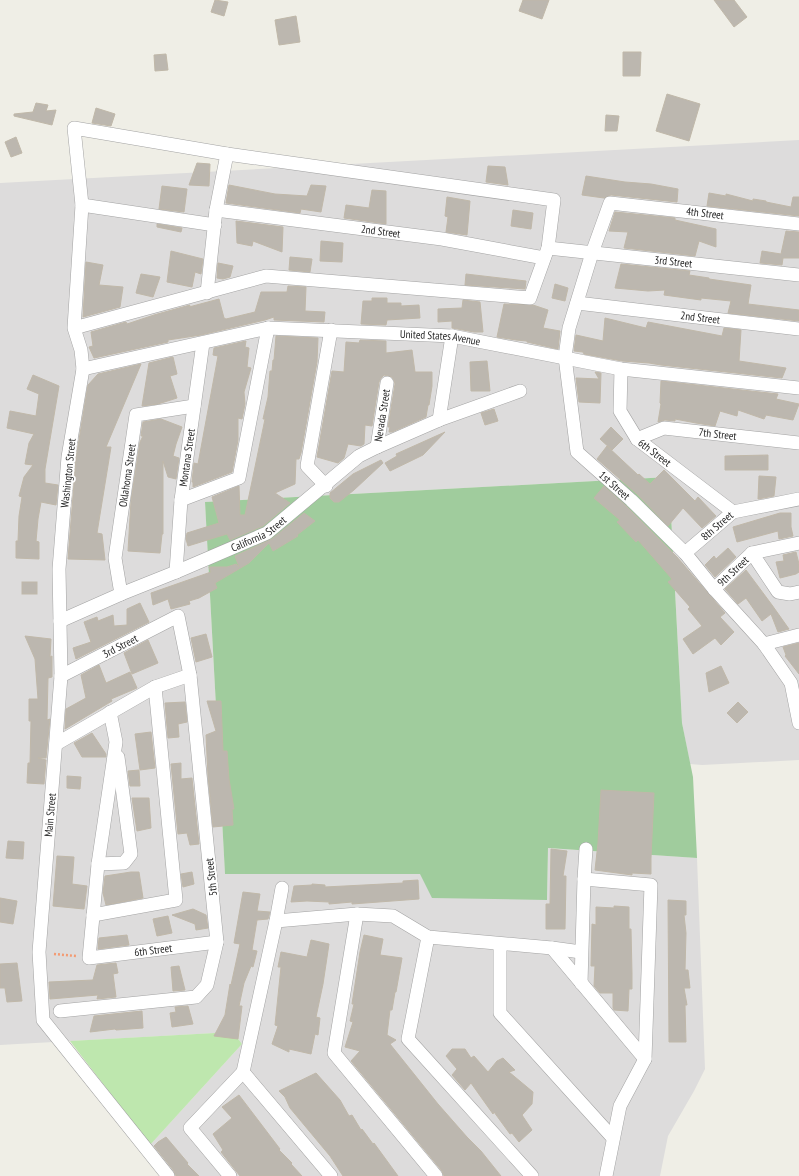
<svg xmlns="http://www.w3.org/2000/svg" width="799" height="1176" font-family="'PT Sans Narrow',sans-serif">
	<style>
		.residential { fill: #dddcdc }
		.grass { fill: #bee7ae }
		.forest { fill: #a0cc9d }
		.building { fill: #bcb7af; stroke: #c0b8a9 }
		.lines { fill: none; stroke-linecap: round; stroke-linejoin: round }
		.street-casing { stroke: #a3a3a3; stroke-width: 14 }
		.path { stroke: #f39b73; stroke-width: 2.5; stroke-dasharray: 2 2; stroke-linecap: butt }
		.street { stroke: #fff; stroke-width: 13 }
		.labels { text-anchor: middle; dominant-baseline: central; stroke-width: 4; stroke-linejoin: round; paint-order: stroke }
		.street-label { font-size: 11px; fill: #1f1f1f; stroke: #fff }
	</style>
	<rect width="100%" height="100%" fill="#efeee6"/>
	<!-- residential -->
	<path class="residential" d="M799,140V760L702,765L690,764L682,723L669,477L205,502L225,874H420L547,900L548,848L697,858L705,1069L694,1091L668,1136L660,1176H175L150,1145L242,1044L233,1032L0,1045V183Z"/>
	<!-- grass -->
	<path class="grass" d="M233,1032L242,1044L150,1145L70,1041Z"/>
	<!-- forest -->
	<path class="forest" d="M669,477L682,723L693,777L697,858L548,848L547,900L432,898L420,874H225L205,502Z"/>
	<!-- building -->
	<g class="building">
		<path d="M215,0L228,2L224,16L211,12Z"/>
		<path d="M523,0H549L542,19L519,11Z"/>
		<path d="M714,0H734L747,17L734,27Z"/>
		<path d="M296,16L300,42L279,45L275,20Z"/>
		<path d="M623,52H641L640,76H623Z"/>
		<path d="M166,54L168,70L155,71L154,55Z"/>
		<path d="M667,94L700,104L689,141L656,131Z"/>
		<path d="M36,103L48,105L46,111L56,110L52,125L14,116V114L33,112Z"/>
		<path d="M96,108L115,114L111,126L92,123Z"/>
		<path d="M606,115L619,116L617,131H605Z"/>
		<path d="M16,137L22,153L11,157L5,142Z"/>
		<path d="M197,163L210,164L209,186L189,185Z"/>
		<path d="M488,166L505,167L508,185L486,182Z"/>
		<path d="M586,176L625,182L651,184L678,189L677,202L611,195L604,198L582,195Z"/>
		<path d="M229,185L275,194L307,196L311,185L326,186L321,212L301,209L300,213L226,203Z"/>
		<path d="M162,186L187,189L184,212L159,209Z"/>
		<path d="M372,190L386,191V224L344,218L346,205L369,208Z"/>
		<path d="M709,193L726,196V194L753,201V199L766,201V202L791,207L793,197H799V216L707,206Z"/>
		<path d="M447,197L470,201L467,235L446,232L448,217L445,216Z"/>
		<path d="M513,210L533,213L531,229L511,226Z"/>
		<path d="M615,212L675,218V220L716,229V247L699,241L695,256L624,248L628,232L609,231Z"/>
		<path d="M236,221L283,227L282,252L253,241L252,246L237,243Z"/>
		<path d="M157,224L182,228L181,232L157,227Z"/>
		<path d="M786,231L799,232V258H783L782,265L760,263L762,251L781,254Z"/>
		<path d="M321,241L343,243L342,262L320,261Z"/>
		<path d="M171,251L203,259L201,274L195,272L192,287L167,282Z"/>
		<path d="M290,257L312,259L310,272L289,270Z"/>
		<path d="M86,262L103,265L99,285L123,287L120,307L83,317Z"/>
		<path d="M218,263L233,266L230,277L223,279L217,278Z"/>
		<path d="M621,264L690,271L689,275L709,278V279L751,285L748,304L799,310V321L728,313L731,301L701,298V300L664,295L665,290L648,291L615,288Z"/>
		<path d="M141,274L160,277L153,297L136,293Z"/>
		<path d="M466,274L526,281L525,289L465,285Z"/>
		<path d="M555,284L568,288L565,301L552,298Z"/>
		<path d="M288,286L306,287L305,311L325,312L324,322L274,320V317L265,320L201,335L168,340V342L94,358L89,347L93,346L91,332L126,322L127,324L154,315L190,305L189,307L219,299L224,318L226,319L255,312L261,292H287Z"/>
		<path d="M372,298H387V303H401V306L419,305L420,318L387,320L386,325L361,324L363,301H372Z"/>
		<path d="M463,300L480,302L483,332H474L452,328V321L438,322V309L462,308Z"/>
		<path d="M504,304L533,305L548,310L543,328L560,331L558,349L527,342V341L516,340L497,337Z"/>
		<path d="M605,318L646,328L648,322L722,336L724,328L741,330L739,361L786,368L782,378L661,365L649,363L622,361L584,354L583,352L574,351L576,335L603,341Z"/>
		<path d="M276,336L318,338L317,362L301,453L299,459H296L295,484L275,493L290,503L263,526L230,540L227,534L188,546L186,539L187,533L219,523L212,497L239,486L240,515H245L265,419H263L268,397L270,371H272L273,360H274Z"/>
		<path d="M360,340L386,341V353L412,350L415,372H432V386L429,405H428L426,417L392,432H389L390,427H388L395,384L394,380L392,377L384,375L381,378L379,382L372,426L365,425L364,444L361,446L348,444L344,458L338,463L317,457L332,371L344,372L346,342L359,343Z"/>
		<path d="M246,341L245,347L249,348L247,367L251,368L244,392L245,404L242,419L238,418V440L232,472L193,487V482H192L194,463L198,464L218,356L213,355L214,348Z"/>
		<path d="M173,357L177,374L170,376L177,398L158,404L142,406L149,363Z"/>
		<path d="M487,361L490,391H471L470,362Z"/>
		<path d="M141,364L106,447H111L97,533L102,534L105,560L68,559L76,458L88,385L98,374Z"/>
		<path d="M595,372L601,373L600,403L579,402L576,378L599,379Z"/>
		<path d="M33,375L59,386L45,469V483L58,485L56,505L41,502L38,519L36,541L39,542V559L16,558V541H18L19,516L22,497L19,496L24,477L33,465L25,464L29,443L34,434L7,428L10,411L36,416L39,394L27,389Z"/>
		<path d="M661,381L778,394L776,399L799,404L793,420L766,415L764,419L738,410L737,416L720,411L715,426L696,423L675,419V421L665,420L658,422L661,404L660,403Z"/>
		<path d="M494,409L498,421L485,425L481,413Z"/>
		<path d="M161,419L182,427L176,444L173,456L179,458L176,479L168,477L163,461V534H162L160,553L128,551L131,501L140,442L143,436H141L143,422Z"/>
		<path d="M611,427L623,439L612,450L600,439Z"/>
		<path d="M445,432L423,455L390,471L385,463L397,456L396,454Z"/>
		<path d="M607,446L638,475L639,474L650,484L664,470L695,501L698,497L716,516L702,528L683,508L668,526L637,494L597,459Z"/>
		<path d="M768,455V470H725V456Z"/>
		<path d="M381,460L383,463L354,490L339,502H334L330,498V493L353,474Z"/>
		<path d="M759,476L776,477L774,496L758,499Z"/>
		<path d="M604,486L626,506L677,557L725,613L720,617L734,632L721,645L715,638L693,654L683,639L702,626L688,609L690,607L668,582L672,579L638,540L636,542L617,522L620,520L594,498Z"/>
		<path d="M304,513L315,521L297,535L298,536L273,551L269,543L249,563L215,583L217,588L199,598L189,601L190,604L171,609L168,599L153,605L151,593L211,572L209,567H227L236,564L239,567L235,556L272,539Z"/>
		<path d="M780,513H791V527L793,536L779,539L778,531L737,542L733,527Z"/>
		<path d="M728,548L736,557L715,577L705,565L714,556L716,559Z"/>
		<path d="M796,552L799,564V572L796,574L780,578L776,562L784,561L783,555Z"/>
		<path d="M746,570L772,605L789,629L778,632L771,614L762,621L746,598L738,604L725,589Z"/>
		<rect x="22" y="582" width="15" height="12"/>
		<path d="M140,603L149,622L76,659L73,648L91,642L84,622L97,617L98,621L113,615L114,626L127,625V609Z"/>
		<path d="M206,634L212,657L196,662L191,638Z"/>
		<path d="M25,636L51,639L50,657L52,656V677L48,678L47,720L50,719L46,758H38L46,760L44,784L27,783L28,763H30L31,721H29V699H38L35,659Z"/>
		<path d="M148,640L158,663L132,674L124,653Z"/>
		<path d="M799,643V674L785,656L786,655L783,647Z"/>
		<path d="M99,665L106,683L130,672L137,688L111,699L112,701L65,729L66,709L86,698L81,675Z"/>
		<path d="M721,666L729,683L709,692L706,673Z"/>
		<path d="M207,701H221L223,751H227L229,779L234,809H232L233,825L213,827L208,776L206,735L216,731Z"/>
		<path d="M185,702L187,722L178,724L179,737L168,738L165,703Z"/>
		<path d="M738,702L748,712L737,723L727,713Z"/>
		<path d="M151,732L155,768L140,770L135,734Z"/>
		<path d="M92,733L106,754V757H82L74,743Z"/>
		<path d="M181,763V779L192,778L199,844L190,845L187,833L178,834L171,764Z"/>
		<path d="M139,770L140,786H130L128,771Z"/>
		<path d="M67,776L81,777L80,789L67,788Z"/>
		<path d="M601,790L654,793L651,858V874L632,873V875L595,870L598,843Z"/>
		<path d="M132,798H149L151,828L137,831Z"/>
		<path d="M8,841L24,842L23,859L6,858Z"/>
		<path d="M551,849L567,851L563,876H566L565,929H546V904H550Z"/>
		<path d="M57,856L74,857L72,884L87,886L84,909L53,906Z"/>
		<path d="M131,872H139L143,898L106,905L103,893L105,876Z"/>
		<path d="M192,872L194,884L183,887L181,874Z"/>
		<path d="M418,880L419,899L352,904V902L329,904V902L307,901L291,902L294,886L312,885V884L325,885V887L403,883V881Z"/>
		<path d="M243,892L260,894L257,911L270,912L268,919L257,920L252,950L257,951L253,967L251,966L244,983L239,1006H242L238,1039L214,1036L225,1015L230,984L231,985L240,944L234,943Z"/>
		<path d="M0,898L17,901L13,924L0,922Z"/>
		<path d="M668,900L686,901V915H684L686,933L685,970H688L690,988H684L687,1005H685L686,1042H669Z"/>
		<path d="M614,906L629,907V929H631L632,974V989H629L628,1011L614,1010L613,1008V993H600L594,986L595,966H591L592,924L596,925V907L614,908Z"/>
		<path d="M193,909L206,915L208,928L196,930L195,924L172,915Z"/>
		<path d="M168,916L172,933L157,936L153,919Z"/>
		<path d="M127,935L129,945L98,949L99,938Z"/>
		<path d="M364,935L383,939L380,955L402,958L396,992H395L392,1010H390L387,1035L396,1040L390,1044L438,1104L467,1137L481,1151L501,1176H444L442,1171L351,1061L360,1051L345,1047L353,1022L350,1021L354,1004H352L360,952Z"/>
		<path d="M311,940L329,944L323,984L316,1017L320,1018L318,1035L315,1034L311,1054L289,1049V1052L272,1044L278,1026L275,1025L281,967H278L281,952L307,957Z"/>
		<path d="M17,963L22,1001L7,1002L5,988H0V964Z"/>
		<path d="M116,963L118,973L113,974L116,997L97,999L98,995L50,999L49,982L93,980L97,965Z"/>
		<path d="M179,966L185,990L173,991L171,967Z"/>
		<path d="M188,1006L193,1024L172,1027L170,1013L176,1012L175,1007Z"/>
		<path d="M142,1011L143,1028L116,1030L115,1029L90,1032L94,1016Z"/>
		<path d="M452,1049H465L471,1058L474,1056L488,1072L497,1061L503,1058L515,1070L509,1072L533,1092L532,1104L522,1115L532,1130L519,1142L512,1133L510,1134L494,1112L493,1114L471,1083L465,1090L452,1075L457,1069L446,1056Z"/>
		<path d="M316,1073L340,1100L349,1116L352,1115L361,1130L362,1129L373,1144L374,1143L398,1176H343L330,1156L290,1108L285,1097L279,1091Z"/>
		<path d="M239,1095L280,1149L279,1150L292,1163L291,1164L302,1176H240L221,1152L223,1150L213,1134L232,1118L222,1107Z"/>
		<path d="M166,1137L188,1163L187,1164L199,1176H176L174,1171L154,1146L158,1142Z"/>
	</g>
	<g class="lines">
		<defs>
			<g id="street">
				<path d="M82,205L215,225"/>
				<path id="s1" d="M216,210L442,239L544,258"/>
				<path id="s2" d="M799,224L610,203L592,253L569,328L565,357L577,452L631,500L685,553L714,589L764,644L791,683L799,723"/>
				<path id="s3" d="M548,248L799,275"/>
				<path d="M207,293L216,210L227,154"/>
				<path id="s4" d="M577,303L799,329"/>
				<path d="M74,328L266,276L530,298L548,248L554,200L227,154L74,128L82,205L74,328L81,350L83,369L68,457L59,569L61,676L39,952L43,1020L168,1176"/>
				<path id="s5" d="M83,369L268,328L452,336L621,369L799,388"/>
				<path id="s6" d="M621,369L620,411L637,439L733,512"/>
				<path d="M439,420L452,336"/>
				<path id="s7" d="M637,439L664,428L799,443"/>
				<path id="s8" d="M377,447L387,383"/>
				<path d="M326,486L307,466L331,330"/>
				<path d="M181,500L239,478L268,328"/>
				<path id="s9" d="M685,553L733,512L799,499"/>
				<path d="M752,553L778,592L790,594L799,592"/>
				<path id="s10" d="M176,572L181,500L203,343"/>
				<path id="s11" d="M714,589L752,553L799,543"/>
				<path id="s12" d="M121,594L115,558L136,415L194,406"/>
				<path id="s13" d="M60,621L121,594L176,572L267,533L359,456L377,447L439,420L520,391"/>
				<path d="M764,644L799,635"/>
				<path id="s14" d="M110,712L116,742L98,864L89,958L217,942"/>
				<path d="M56,744L155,687L190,675"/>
				<path d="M98,864L124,863L131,854L118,757"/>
				<path d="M584,879L651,885L645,1059L620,1106L606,1176"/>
				<path d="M357,914L334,1053L436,1176"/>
				<path d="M93,915L176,900L155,687"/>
				<path d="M276,921L357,914L393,916L428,937L552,948L581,952"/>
				<path d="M428,937L408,1039L532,1176"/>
				<path d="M500,944V1013L613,1138"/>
				<path d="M552,948L645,1059"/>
				<path d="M581,983L584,879L586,849"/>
				<path d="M60,1011L196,997L207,985L217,942L190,675L178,616L61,676"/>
				<path d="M243,1072L331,1176"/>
				<path d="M230,1176L190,1128L243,1072L276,921L282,888"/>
			</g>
		</defs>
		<!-- street casing -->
		<use href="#street" class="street-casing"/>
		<!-- path -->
		<path class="path" d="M54,954L76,956"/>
		<!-- street -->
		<use href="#street" class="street"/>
	</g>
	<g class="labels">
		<!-- street labels -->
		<g class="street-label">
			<text transform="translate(705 213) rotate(7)">4th Street</text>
			<text stroke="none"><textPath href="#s1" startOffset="166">2nd Street</textPath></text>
			<text stroke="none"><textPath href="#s3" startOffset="126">3rd Street</textPath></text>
			<text stroke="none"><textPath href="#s4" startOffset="124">2nd Street</textPath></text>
			<text stroke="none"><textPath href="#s5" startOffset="362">United States Avenue</textPath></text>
			<text stroke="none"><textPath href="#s8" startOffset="32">Nevada Street</textPath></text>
			<text stroke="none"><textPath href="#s7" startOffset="83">7th Street</textPath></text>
			<text stroke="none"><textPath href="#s6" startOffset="97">6th Street</textPath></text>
			<text stroke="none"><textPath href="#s10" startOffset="115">Montana Street</textPath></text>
			<text transform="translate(68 473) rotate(-84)">Washington Street</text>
			<text stroke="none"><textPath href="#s12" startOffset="120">Oklahoma Street</textPath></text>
			<text stroke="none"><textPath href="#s2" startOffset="497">1st Street</textPath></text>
			<text stroke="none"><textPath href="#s9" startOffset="42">8th Street</textPath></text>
			<text stroke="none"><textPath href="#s13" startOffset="217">California Street</textPath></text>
			<text stroke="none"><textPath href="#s11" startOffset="26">9th Street</textPath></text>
			<text transform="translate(120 646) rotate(-27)">3rd Street</text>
			<text transform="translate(50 815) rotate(-85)">Main Street</text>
			<text transform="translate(211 877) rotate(-96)">5th Street</text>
			<text stroke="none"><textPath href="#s14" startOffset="313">6th Street</textPath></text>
		</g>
	</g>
</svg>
